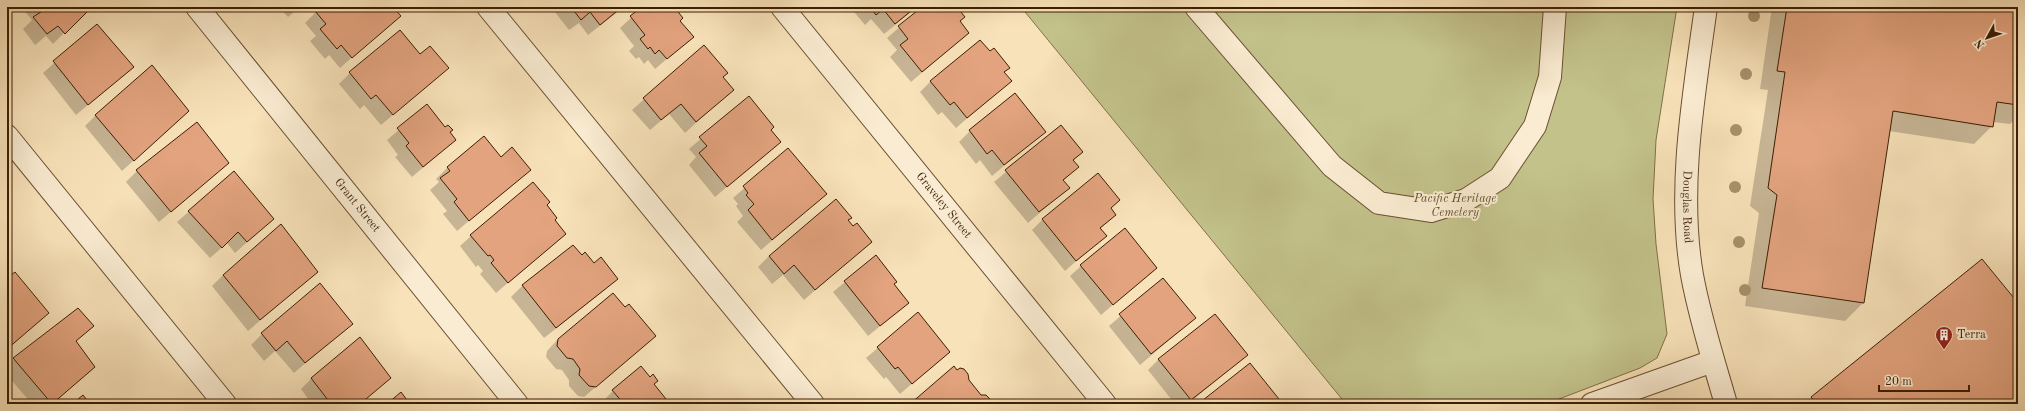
<svg xmlns="http://www.w3.org/2000/svg" width="2025" height="411" font-family="'Old Standard TT',serif">
	<style>
		.green { fill: #c3c28b; stroke: #807048 }
		.shadow { fill: #0003 }
		.building { fill: #e2a37e; stroke: #3c1e04 }
		.lines { fill: none; stroke-linecap: round; stroke-linejoin: round }
		.minor-casing { stroke: #6b4f31; stroke-width: 24 }
		.minor { stroke: #faecd2; stroke-width: 22 }
		.tree { fill: #a7916b }
		.labels { text-anchor: middle; dominant-baseline: central; stroke-width: 4; stroke-linejoin: round; paint-order: stroke }
		.park-label { font-size: 12px; font-style: italic; fill: #644f2c; stroke: #faecd2 }
		.street-label { font-size: 12px; fill: #3c1e04; stroke: #faecd2 }
		.poi-label { font-size: 12px; fill: #3c1e04; stroke: #faecd2; text-anchor: start }
	</style>
	<rect width="100%" height="100%" fill="#f8e2b9"/>
	<filter id="stains"><feTurbulence type="fractalNoise" baseFrequency=".005" numOctaves="4"/><feColorMatrix values="0 0 0 0 .2 0 0 0 0 .09 0 0 0 0 .02 0 0 0 .5 -.17"/></filter>
	<radialGradient id="worn" r=".72"><stop offset=".6" stop-color="#630" stop-opacity="0"/><stop offset="1" stop-color="#630" stop-opacity=".3"/></radialGradient>
	<!-- green -->
	<path class="green" d="M1021,7H1677L1656,140L1653,199L1656,244L1667,334L1657,358L1640,368L1546,404H1346Z"/>
	<!-- shadow -->
	<g class="shadow">
		<path d="M21,7H85L87,10L53,44L46,36L35,45L23,29L32,20Z"/>
		<path d="M279,7H300L288,17Z"/>
		<path d="M321,7H391L399,16L340,68L329,55L325,59L310,41L316,36L305,23Z"/>
		<path d="M551,7H624L588,35L579,23L569,30Z"/>
		<path d="M643,7H667L693,37L655,69L648,60L644,64L639,57L636,59L629,51L634,46L620,28Z"/>
		<path d="M850,7H917L884,34L871,19L865,25Z"/>
		<path d="M923,7H956L964,17L960,22L968,33L911,82L890,57L897,50L887,38Z"/>
		<path d="M1772,7H2018V117L2010,124L1993,122L1992,126L1974,144L1889,131L1863,303L1845,321L1745,306L1759,213L1750,206L1768,90L1760,89Z"/>
		<path d="M97,25L133,67L76,115L43,73Z"/>
		<path d="M704,46L722,78L732,90L685,133L669,114L650,130L632,110Z"/>
		<path d="M990,53L1009,67L1004,73L1011,81L956,128L942,112L938,115L920,92L931,81Z"/>
		<path d="M420,55L448,68L381,125L364,105L360,109L339,84L350,73Z"/>
		<path d="M748,98L780,142L715,197L689,165L696,157L689,149Z"/>
		<path d="M427,106L455,140L412,177L395,157L398,155L387,140Z"/>
		<path d="M96,115L176,122L122,171L85,126Z"/>
		<path d="M1061,126L1082,152L1073,161L1078,167L1063,181L1068,188L1028,223L994,182Z"/>
		<path d="M970,131L1044,132L992,176L980,160L976,164L959,142Z"/>
		<path d="M484,138L501,158L529,170L457,231L443,214L447,211L430,190L439,182L436,179L447,168Z"/>
		<path d="M788,150L825,194L761,250L737,222L743,216L736,206L738,204L733,198Z"/>
		<path d="M228,163L159,222L126,182L137,171Z"/>
		<path d="M234,172L273,219L235,253L227,243L210,258L177,222Z"/>
		<path d="M1119,200L1110,209L1115,215L1100,229L1105,236L1065,271L1032,230L1043,219Z"/>
		<path d="M546,205L554,220L565,234L496,293L480,274L483,271L478,265L476,267L460,246L471,236Z"/>
		<path d="M847,221L871,242L804,300L783,275L772,284L758,267L769,256Z"/>
		<path d="M573,246L581,257L617,279L606,289L544,338L511,297L522,286Z"/>
		<path d="M876,256L893,284L908,303L868,336L833,292Z"/>
		<path d="M1982,260L2018,305V404H1806Z"/>
		<path d="M1081,266L1156,268L1101,315L1070,276Z"/>
		<path d="M317,272L248,331L212,286L223,275Z"/>
		<path d="M7,279L48,313L7,350Z"/>
		<path d="M1163,279L1195,318L1140,365L1109,326Z"/>
		<path d="M625,308L655,336L584,397L578,396L569,386V380L562,370L556,369L546,357L547,351L558,339Z"/>
		<path d="M78,309L93,326L75,342L93,367L52,404H32L7,375V365Z"/>
		<path d="M918,314L949,352L900,394L886,377L884,379L866,358Z"/>
		<path d="M351,324L294,373L275,351L264,361L251,345L262,334Z"/>
		<path d="M1247,355L1188,404H1175L1148,370L1159,359Z"/>
		<path d="M312,378H389L361,404H312L301,389Z"/>
		<path d="M653,385L668,404H604L602,402L613,391Z"/>
	</g>
	<!-- building -->
	<g class="building">
		<path d="M41,7H86L89,10L65,34L58,26L47,34L33,17L44,10Z"/>
		<path d="M320,7H393L401,16L352,58L341,45L337,49L320,29L326,24L315,11Z"/>
		<path d="M571,7H622L600,25L590,12L581,20Z"/>
		<path d="M642,7H668L671,10L675,8L683,18L680,21L694,37L667,59L659,50L655,54L650,47L648,49L640,39L645,35L630,16Z"/>
		<path d="M870,7H916L895,24L883,9L876,15Z"/>
		<path d="M922,7H957L965,17L960,21L969,33L922,72L900,45L908,39L898,26Z"/>
		<path d="M1787,7H2018V105L1997,102L1993,127L1893,111L1864,303L1762,288L1777,195L1768,188L1785,72L1777,71Z"/>
		<path d="M97,24L134,67L88,105L53,61Z"/>
		<path d="M400,30L420,54L430,46L449,68L393,115L376,95L371,99L349,72Z"/>
		<path d="M980,40L990,51L994,48L1010,68L1004,72L1012,81L967,118L954,102L950,105L930,81Z"/>
		<path d="M704,45L728,73L723,77L734,90L696,122L681,104L661,120L643,98Z"/>
		<path d="M152,65L189,111L134,161L95,115Z"/>
		<path d="M1015,93L1046,132L1004,165L992,150L987,154L969,130Z"/>
		<path d="M749,96L774,127L771,130L781,142L727,187L699,153L707,146L699,137Z"/>
		<path d="M427,104L445,127L448,125L453,130L450,132L456,140L423,167L406,146L409,143L397,128Z"/>
		<path d="M197,122L229,163L171,212L136,170Z"/>
		<path d="M1061,125L1083,152L1073,160L1079,167L1063,180L1070,188L1039,212L1005,170Z"/>
		<path d="M484,136L501,157L512,147L531,170L469,221L454,202L457,199L440,178L450,171L447,167Z"/>
		<path d="M788,148L827,194L772,240L748,210L754,204L746,195L748,193L743,186Z"/>
		<path d="M234,171L274,219L247,242L238,232L222,248L188,211Z"/>
		<path d="M1098,173L1120,200L1111,208L1116,215L1100,228L1107,236L1076,261L1042,219Z"/>
		<path d="M533,182L550,202L547,205L557,218L555,220L566,234L508,283L491,263L494,260L490,255L488,256L470,235Z"/>
		<path d="M836,199L852,218L848,220L853,226L857,223L872,242L815,290L794,265L784,274L769,256Z"/>
		<path d="M281,224L318,272L260,320L223,275Z"/>
		<path d="M1125,228L1157,268L1113,305L1080,265Z"/>
		<path d="M573,245L582,255L585,252L594,263L601,257L618,279L556,328L522,285Z"/>
		<path d="M876,255L897,282L894,284L909,303L880,326L844,281Z"/>
		<path d="M1982,259L2018,303V401L2015,404H1816L1811,397Z"/>
		<path d="M15,272L49,313L7,349V278Z"/>
		<path d="M1163,278L1196,318L1151,354L1119,314Z"/>
		<path d="M320,283L353,324L305,363L287,341L276,351L261,333Z"/>
		<path d="M613,293L625,307L629,304L656,336L596,387L589,386L579,375L580,369L573,359L567,358L557,346L558,339Z"/>
		<path d="M78,308L94,326L76,341L95,367L52,404L13,358Z"/>
		<path d="M918,312L950,352L912,384L898,367L895,369L877,347Z"/>
		<path d="M1215,314L1248,355L1191,400L1158,359Z"/>
		<path d="M360,337L391,378L360,404H331L311,378Z"/>
		<path d="M1250,363L1283,404H1198Z"/>
		<path d="M641,366L650,377L653,374L658,381L654,384L670,404H624L612,390Z"/>
		<path d="M954,366L957,370L960,368L964,369L968,374L969,380L981,395H986L990,399V404H910Z"/>
		<path d="M401,392L410,404H387Z"/>
		<path d="M83,395L90,404H72Z"/>
	</g>
	<g class="lines">
		<defs>
			<g id="minor">
				<path id="s1" d="M197,7L517,404"/>
				<path d="M488,7L813,404"/>
				<path id="s2" d="M782,7L1105,404"/>
				<path d="M1196,7L1332,166L1379,203L1431,211L1466,200L1500,178L1535,126L1550,77L1555,7"/>
				<path id="s3" d="M1706,7C1694,94 1677,188 1692,275C1700,319 1714,362 1726,404"/>
				<path d="M7,136L225,404"/>
				<path d="M1592,404L1713,361"/>
			</g>
		</defs>
		<!-- minor casing -->
		<use href="#minor" class="minor-casing"/>
		<!-- minor -->
		<use href="#minor" class="minor"/>
	</g>
	<!-- trees -->
	<g class="tree">
		<circle cx="1754" cy="16" r="6"/>
		<circle cx="1746" cy="74" r="6"/>
		<circle cx="1736" cy="130" r="6"/>
		<circle cx="1735" cy="187" r="6"/>
		<circle cx="1739" cy="242" r="6"/>
		<circle cx="1745" cy="290" r="6"/>
	</g>
	<!-- icons -->
	<defs>
		<symbol id="building-pin" viewBox="-11 -11 22 30"><path d="M0 17L-7.5 6A9.5 9.5 0 1 1 7.5 6Z" fill="#8f2418" stroke="#faecd2"/><path d="M-4-6H4V6H1V3H-1V6H-4ZM-2.5-4.3h1.7v1.8h-1.7ZM.8-4.3h1.7v1.8H.8ZM-2.5-1h1.7V.8h-1.7ZM.8-1h1.7V.8H.8Z" fill="#fff"/></symbol>
	</defs>
	<g fill-rule="evenodd">
		<use href="#building-pin" x="1934" y="325" width="20" height="27"/>
	</g>
	<g class="labels">
		<!-- park labels -->
		<g class="park-label">
			<text x="1455" y="199">Pacific Heritage<tspan x="1455" dy="14">Cemetery</tspan></text>
		</g>
		<!-- street labels -->
		<g class="street-label">
			<text stroke="none"><textPath href="#s1" startOffset="255">Grant Street</textPath></text>
			<text stroke="none"><textPath href="#s2" startOffset="256">Graveley Street</textPath></text>
			<text stroke="none"><textPath href="#s3" startOffset="201">Douglas Road</textPath></text>
		</g>
		<!-- poi labels -->
		<g class="poi-label">
			<text x="1957" y="335">Terra</text>
		</g>
	</g>
	<!-- margin -->
	<rect width="2025" height="411" fill="none" stroke="#f8e2b9" stroke-width="24"/>
	<rect x="8" y="8" width="2009" height="395" fill="none" stroke="#3c1e04" stroke-width="2"/>
	<rect x="12" y="12" width="2001" height="387" fill="none" stroke="#3c1e04"/>
	<!-- north arrow -->
	<g transform="translate(1987 38) rotate(230)" stroke="#faecd2" stroke-width="3" paint-order="stroke">
	<path d="M0-3L7 15L0 10L-7 15Z" fill="#3c1e04"/>
	<text y="-6" font-size="11" font-weight="bold" text-anchor="middle" fill="#3c1e04">N</text>
	</g>
	<!-- scale -->
	<path d="M1879 385v6h90v-6" fill="none" stroke="#3c1e04" stroke-width="2"/>
	<text x="1885" y="385" font-size="12" fill="#3c1e04" stroke="#faecd2" stroke-width="3" paint-order="stroke">20 m</text>
	<rect width="100%" height="100%" filter="url(#stains)"/>
	<rect width="100%" height="100%" fill="url(#worn)"/>
</svg>
